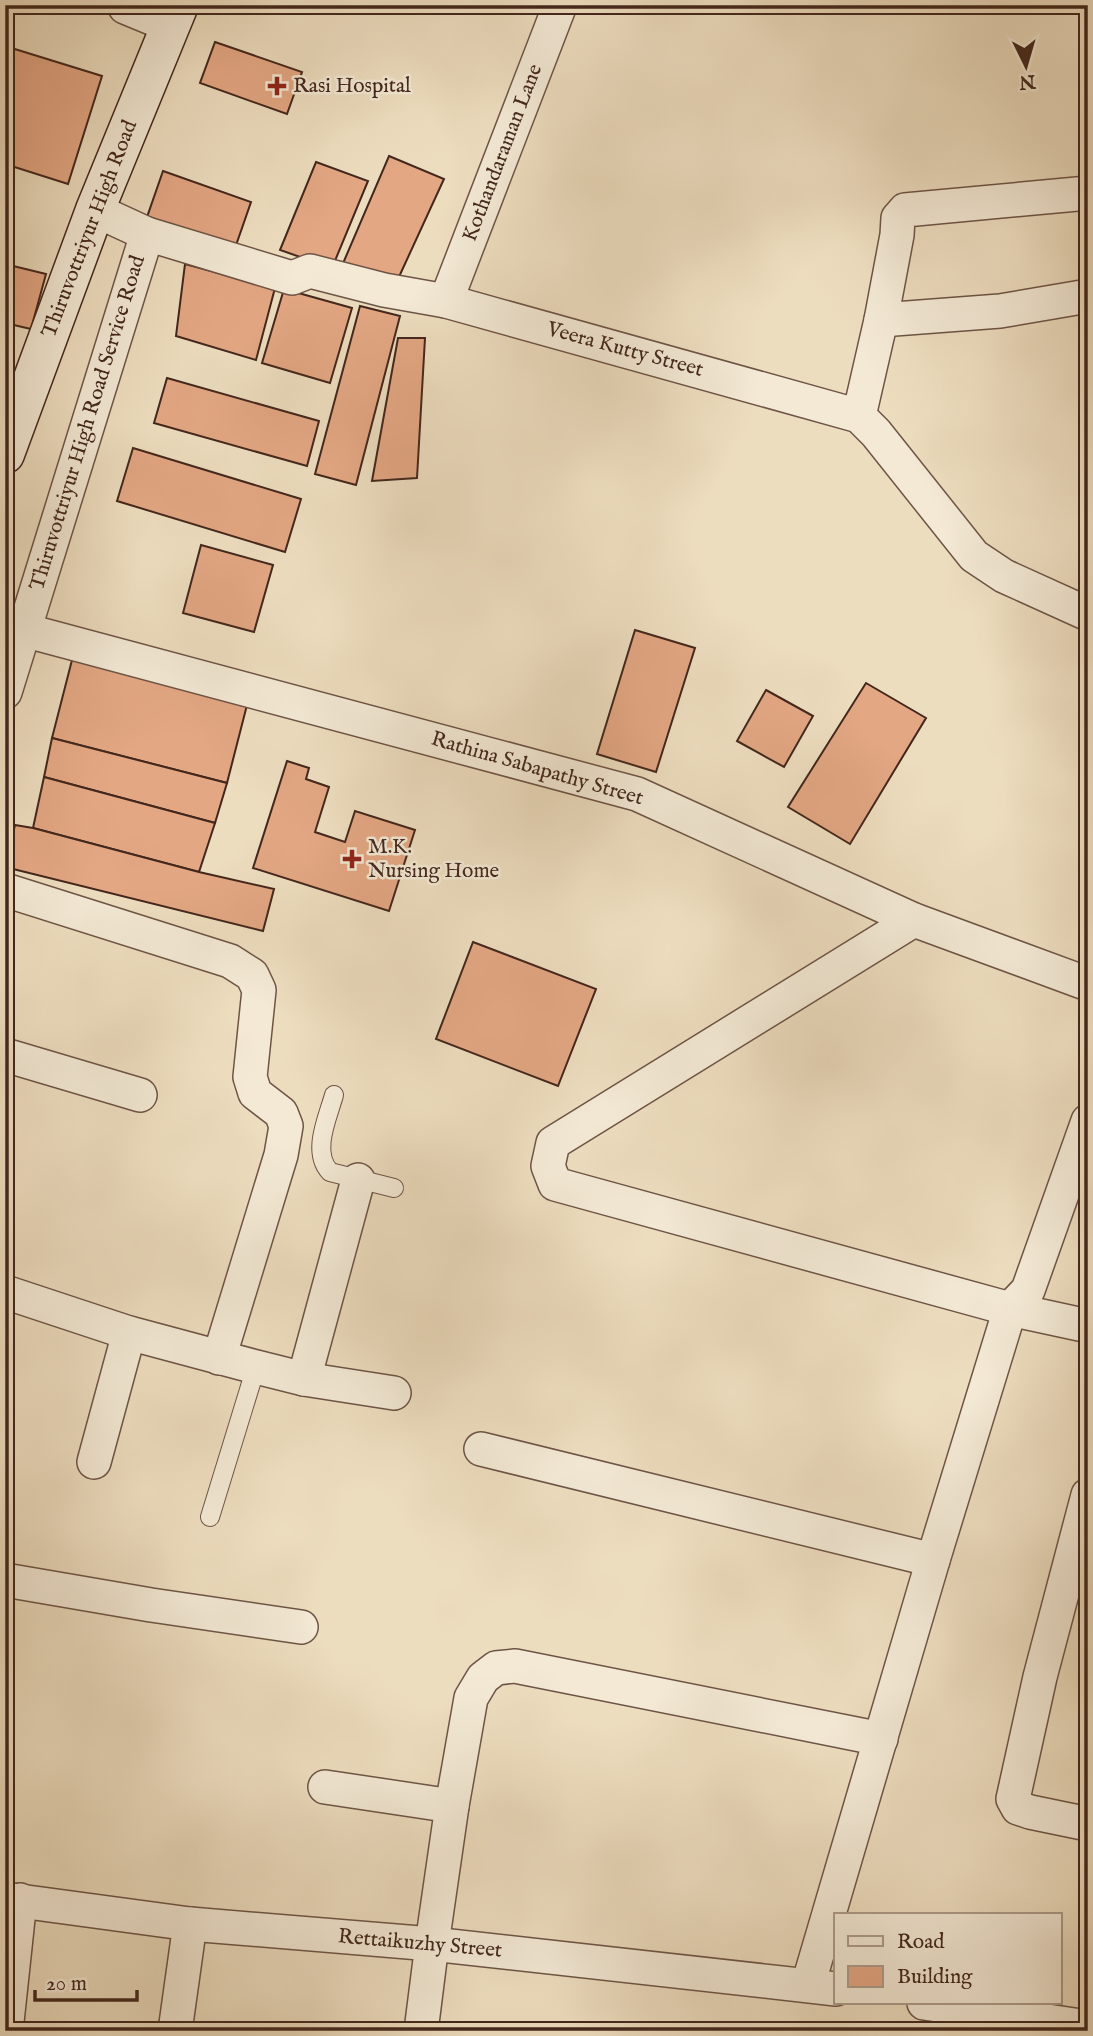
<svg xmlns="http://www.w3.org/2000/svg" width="1093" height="2036" font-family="'IM FELL English',serif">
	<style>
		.building { fill: #e3a783; stroke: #43271d; stroke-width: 2 }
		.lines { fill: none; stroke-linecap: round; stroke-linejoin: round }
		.lane-casing { stroke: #6e5446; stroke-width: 20 }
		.street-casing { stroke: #6e5446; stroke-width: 36 }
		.secondary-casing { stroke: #43271d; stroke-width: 41 }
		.lane { stroke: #f3e9d5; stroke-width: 18 }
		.street { stroke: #f3e9d5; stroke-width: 33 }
		.secondary { stroke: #f3e9d5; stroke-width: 38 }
		.poi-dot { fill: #8f2418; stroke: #f3e9d5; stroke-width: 2.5 }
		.labels { text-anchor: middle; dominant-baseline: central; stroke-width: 5; stroke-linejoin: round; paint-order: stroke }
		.poi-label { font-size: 21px; fill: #43271d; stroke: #f3e9d5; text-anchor: start }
		.street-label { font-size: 21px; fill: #43271d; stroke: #f3e9d5 }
	</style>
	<rect width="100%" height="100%" fill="#edddbf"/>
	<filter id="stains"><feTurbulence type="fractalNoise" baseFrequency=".00286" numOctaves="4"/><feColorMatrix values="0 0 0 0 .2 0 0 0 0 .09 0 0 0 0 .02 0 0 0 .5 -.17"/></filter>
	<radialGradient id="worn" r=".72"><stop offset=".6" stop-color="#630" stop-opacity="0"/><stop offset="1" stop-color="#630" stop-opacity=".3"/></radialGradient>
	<!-- building -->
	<g class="building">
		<path d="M215,42L302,72L287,114L200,83Z"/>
		<path d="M5,46L102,76L68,184L5,164Z"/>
		<path d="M389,156L444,179L398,279L341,268Z"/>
		<path d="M316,162L368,181L332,268L280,250Z"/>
		<path d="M163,171L251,202L234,251L146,220Z"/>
		<path d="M5,264L46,274L31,329L5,323Z"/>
		<path d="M185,264L275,288L256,360L176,336Z"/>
		<path d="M284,289L352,308L330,383L262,363Z"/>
		<path d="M360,306L400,316L356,485L315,474Z"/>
		<path d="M398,338H425L417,478L372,481Z"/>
		<path d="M167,378L319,421L307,466L154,423Z"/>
		<path d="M133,448L301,499L285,552L117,501Z"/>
		<path d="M201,545L273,565L254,632L183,613Z"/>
		<path d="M635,630L695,648L656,772L597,754Z"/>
		<path d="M72,660L247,705L227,783L52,738Z"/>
		<path d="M866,683L926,718L850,844L788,807Z"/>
		<path d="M766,690L813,716L784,767L737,741Z"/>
		<path d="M52,738L227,783L215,823L44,777Z"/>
		<path d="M287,761L309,768L306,779L329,787L315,832L345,842L355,811L415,830L389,911L253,868Z"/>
		<path d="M44,777L215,823L199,872L33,828Z"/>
		<path d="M15,825L33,828L199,872L274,889L263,931L5,867Z"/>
		<path d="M473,942L596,989L558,1086L436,1039Z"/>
	</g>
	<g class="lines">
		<defs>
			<g id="lane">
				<path d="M334,1095C328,1117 311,1152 330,1172L394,1188"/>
				<path d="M210,1517L256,1367"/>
			</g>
			<g id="street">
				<path d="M125,7L171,26"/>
				<path d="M95,210L147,234L292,278L310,271L384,290L446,301L859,416L876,433L974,556L1004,576L1088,614"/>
				<path d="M446,301L560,5"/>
				<path d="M881,320L1000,311L1088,296"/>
				<path d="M859,416L881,320L897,235L898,218L905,210L1088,193"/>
				<path d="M5,625L637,794L914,920L1088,984"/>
				<path d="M5,692L147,234"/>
				<path d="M5,890L230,961L252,975L259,990L250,1077L255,1093L281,1113L286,1126L281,1155L219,1358"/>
				<path d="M914,920L553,1143L548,1166L555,1184L1010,1309L1088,1326"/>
				<path d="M5,1055L140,1095"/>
				<path d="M5,1292L129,1333L256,1367L304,1379L394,1393"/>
				<path d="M304,1379L358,1180"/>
				<path d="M481,1449L933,1560"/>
				<path d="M94,1462L129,1333"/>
				<path d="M1088,1495L1040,1677L1013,1799L1018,1808L1030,1812L1088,1824"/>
				<path d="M5,1580L151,1605L301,1627"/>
				<path d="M325,1787L452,1806"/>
				<path d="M5,1899L190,1924L432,1944L836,1989"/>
				<path d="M808,1985L933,1560L1010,1309L1028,1290L1088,1121"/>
				<path d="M924,2003L1088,2027"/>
				<path d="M6,2031L20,1900"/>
				<path d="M175,2031L190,1924"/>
				<path d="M421,2031L432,1944L452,1806L471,1698L483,1678L496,1668L515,1666L881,1739"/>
			</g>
			<path id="secondary" d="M5,454L95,210L179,5"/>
		</defs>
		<!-- lane casing -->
		<use href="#lane" class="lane-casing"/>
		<!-- street casing -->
		<use href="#street" class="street-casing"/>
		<!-- secondary casing -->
		<use href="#secondary" class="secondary-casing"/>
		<!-- lane -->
		<use href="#lane" class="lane"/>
		<!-- street -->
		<use href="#street" class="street"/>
		<!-- secondary -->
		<use href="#secondary" class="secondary"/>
	</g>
	<!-- markers -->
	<g class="poi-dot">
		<path d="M273.5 75.5h7v7h7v7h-7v7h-7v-7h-7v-7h7z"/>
		<path d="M348.5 848.5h7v7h7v7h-7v7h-7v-7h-7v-7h7z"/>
	</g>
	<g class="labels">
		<!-- poi labels -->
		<g class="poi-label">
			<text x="293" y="86">Rasi Hospital</text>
			<text x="368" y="847">M.K.<tspan x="368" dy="24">Nursing Home</tspan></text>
		</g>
		<!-- street labels -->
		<g class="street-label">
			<text transform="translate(503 153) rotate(-69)">Kothandaraman Lane</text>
			<text transform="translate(90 229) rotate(-69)">Thiruvottriyur High Road</text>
			<text transform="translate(625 350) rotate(15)">Veera Kutty Street</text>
			<text transform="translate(88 423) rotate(-73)">Thiruvottriyur High Road Service Road</text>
			<text transform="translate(537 769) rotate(16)">Rathina Sabapathy Street</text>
			<text transform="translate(420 1944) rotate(5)">Rettaikuzhy Street</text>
		</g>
	</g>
	<!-- margin -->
	<rect width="1093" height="2036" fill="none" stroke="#edddbf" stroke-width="28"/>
	<rect x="7" y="7" width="1079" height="2022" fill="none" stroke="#43271d" stroke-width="3.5"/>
	<rect x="14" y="14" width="1065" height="2008" fill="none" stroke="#43271d" stroke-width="2"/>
	<!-- legend -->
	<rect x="834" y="1913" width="228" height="91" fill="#f3e9d5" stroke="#ad9b8b" stroke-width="2"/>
	<rect x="848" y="1936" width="35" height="10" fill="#f3e9d5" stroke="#ad9b8b" stroke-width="2"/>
	<text x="897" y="1948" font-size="21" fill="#43271d">Road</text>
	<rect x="848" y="1966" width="35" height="21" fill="#e3a783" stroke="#ad9b8b" stroke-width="2"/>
	<text x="897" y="1983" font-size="21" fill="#43271d">Building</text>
	<!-- north arrow -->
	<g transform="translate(1026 66) rotate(175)" stroke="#f3e9d5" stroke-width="5" paint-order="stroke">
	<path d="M0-5L12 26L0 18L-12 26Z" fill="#43271d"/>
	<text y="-10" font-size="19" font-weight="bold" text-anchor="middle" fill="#43271d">N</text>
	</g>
	<!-- scale -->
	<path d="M35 1990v10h102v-10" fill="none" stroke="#43271d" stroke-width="3.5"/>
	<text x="46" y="1990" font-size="21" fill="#43271d" stroke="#f3e9d5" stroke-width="5" paint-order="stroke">20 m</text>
	<rect width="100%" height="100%" filter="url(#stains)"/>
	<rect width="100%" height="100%" fill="url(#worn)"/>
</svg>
